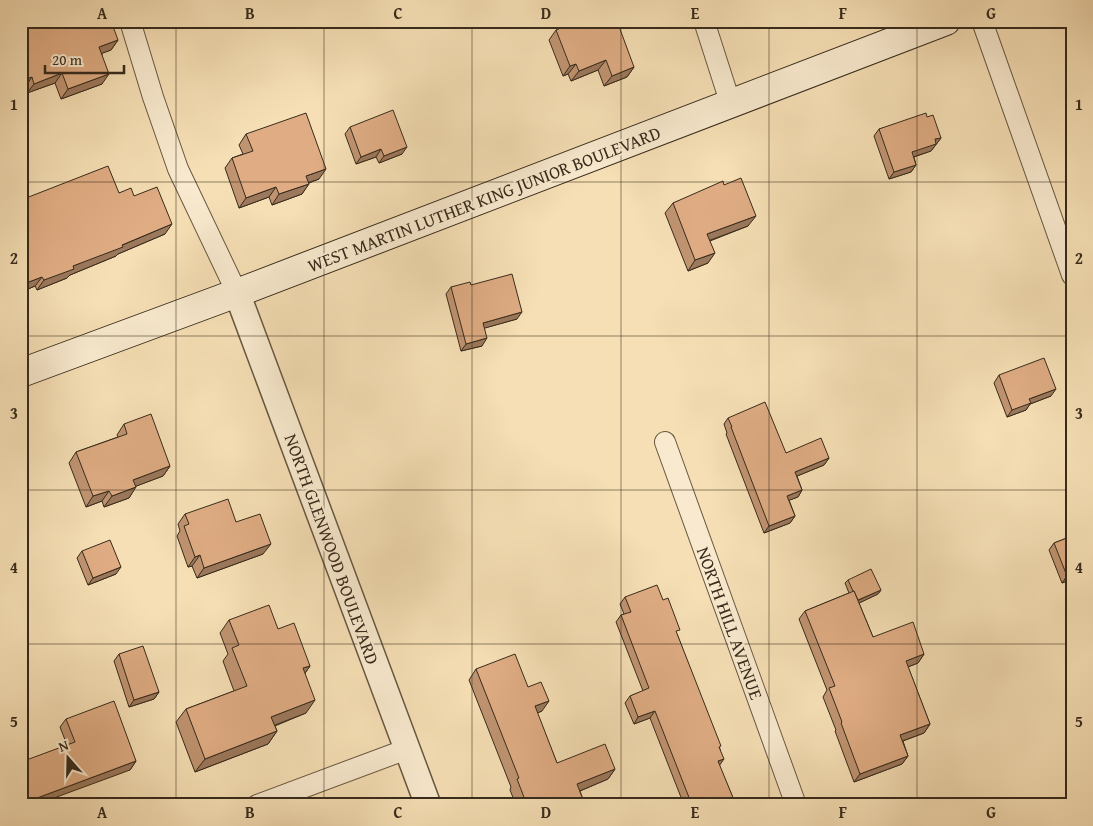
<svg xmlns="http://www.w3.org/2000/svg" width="1093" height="826" font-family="'Gentium Book Plus',serif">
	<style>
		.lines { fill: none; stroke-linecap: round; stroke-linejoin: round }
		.minor-casing { stroke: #675842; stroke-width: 22 }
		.tertiary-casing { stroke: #675842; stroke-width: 28 }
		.secondary-casing { stroke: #372b1c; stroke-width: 30 }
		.minor { stroke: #f9eacf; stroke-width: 20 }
		.tertiary { stroke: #f9eacf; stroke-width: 25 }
		.secondary { stroke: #f9eacf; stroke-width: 28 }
		.wall { fill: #c09471; stroke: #372b1c }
		.shaded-wall { fill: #9c785c; stroke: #372b1c }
		.building { fill: #dfac83; stroke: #372b1c }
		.grid { fill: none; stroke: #372b1c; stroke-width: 1; stroke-opacity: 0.55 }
		.labels { text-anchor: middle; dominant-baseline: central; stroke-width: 4; stroke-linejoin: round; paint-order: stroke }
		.street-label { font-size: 18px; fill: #372b1c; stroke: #f9eacf }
		.neatline { fill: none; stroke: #372b1c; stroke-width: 2 }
		.grid-label { font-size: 16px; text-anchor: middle; font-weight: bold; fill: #372b1c }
	</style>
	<rect width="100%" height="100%" fill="#f6dfb5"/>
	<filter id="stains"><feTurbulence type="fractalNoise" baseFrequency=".004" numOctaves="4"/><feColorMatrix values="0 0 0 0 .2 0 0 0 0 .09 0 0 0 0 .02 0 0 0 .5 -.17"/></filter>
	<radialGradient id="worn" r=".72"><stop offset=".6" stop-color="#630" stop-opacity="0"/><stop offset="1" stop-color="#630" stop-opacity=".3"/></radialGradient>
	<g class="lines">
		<defs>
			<g id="minor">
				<path d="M130,21L153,97L178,169L237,293"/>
				<path d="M704,21L731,105"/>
				<path d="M982,21L1072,275"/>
				<path d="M665,442L796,805"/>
				<path d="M257,805L407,749"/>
			</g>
			<path id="tertiary" d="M237,293L428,805"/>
			<path id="secondary" d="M21,373L237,293L946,21"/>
		</defs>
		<!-- minor casing -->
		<use href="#minor" class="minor-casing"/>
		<!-- tertiary casing -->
		<use href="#tertiary" class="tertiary-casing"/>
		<!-- secondary casing -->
		<use href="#secondary" class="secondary-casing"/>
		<!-- minor -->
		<use href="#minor" class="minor"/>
		<!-- tertiary -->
		<use href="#tertiary" class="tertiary"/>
		<!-- secondary -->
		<use href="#secondary" class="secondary"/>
	</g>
	<!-- wall -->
	<g class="wall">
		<path d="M21,21L118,40L111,50L102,53V84L61,99L55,83L27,93L25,87L21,88Z"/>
		<path d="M556,30L634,67L627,77L604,86L598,70L571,81L568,74L563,76L549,40Z"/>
		<path d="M927,117L941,138L931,151L914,157L916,165L911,172L889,179L874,136L879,129Z"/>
		<path d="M350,127L402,154L379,163L376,157L356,164L345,134Z"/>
		<path d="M246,134L319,179L309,183L302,194L272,205L269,197L239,208L225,168L232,158L243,154L239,145Z"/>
		<path d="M724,185L748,226L710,241L708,263L688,271L665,213L673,203Z"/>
		<path d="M119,193L134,196L165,234L118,254L116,256L70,275L67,278L37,290L35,286L21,292V200Z"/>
		<path d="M471,285L517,319L484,328L482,346L461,351L446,294L451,287Z"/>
		<path d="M999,375L1051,396L1030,404L1026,410L1007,417L994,383Z"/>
		<path d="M728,418L786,453L829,458L824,465L797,476L802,490L798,497L789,500L795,516L790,523L764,533L726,434L727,433L724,424Z"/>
		<path d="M124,424L170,466L163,476L136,486L129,498L104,507L102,501L86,507L69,463L76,452L118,437L117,435Z"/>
		<path d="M185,514L236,522L263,554L197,578L192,566L188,567L177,536L180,531L178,524Z"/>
		<path d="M1072,536V579L1062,583L1049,550L1054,543Z"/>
		<path d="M82,551L116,574L88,585L77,558Z"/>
		<path d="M848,580L881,590L878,594L859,603L873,637L924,654L918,663L908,667L930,724L924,733L903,741L908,756L902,764L854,782L835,731L836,730L823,697L827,690L799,619L805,611L849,593L845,583Z"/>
		<path d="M625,597L677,634L720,749L719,765L736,805H684L650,718L634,724L625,703L630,696L643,691L616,622L621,615L624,614L620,604Z"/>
		<path d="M229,620L278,629L310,666L305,673L306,713L275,726L277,731L268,744L195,772L176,722L186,709L234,691L223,661L228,654L220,633Z"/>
		<path d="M119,654L159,692L154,699L129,707L114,661Z"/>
		<path d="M476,669L528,687L542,711L537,713L557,763L615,769L608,779L580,791L585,805H516L510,790L511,787L469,680Z"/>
		<path d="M66,719L136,761L130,770L67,745L60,727Z"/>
	</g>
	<!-- shaded-wall -->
	<g class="shaded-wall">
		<path d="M118,40L111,50L92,57L99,47Z"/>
		<path d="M606,60L598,70L571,81L579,71Z"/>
		<path d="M576,64L568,74L563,76L570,66Z"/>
		<path d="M634,67L627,77L604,86L612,76Z"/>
		<path d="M62,73L55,83L27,93L34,84Z"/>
		<path d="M109,74L102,84L61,99L68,89Z"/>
		<path d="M32,77L25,87L21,88V81Z"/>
		<path d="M941,138L931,151L907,159L912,152L935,139Z"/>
		<path d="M407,147L402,154L379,163L384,156Z"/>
		<path d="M381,149L376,157L356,164L361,157Z"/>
		<path d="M916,165L911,172L889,179L894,172Z"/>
		<path d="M326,169L319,179L299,186L306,176Z"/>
		<path d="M309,184L302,194L272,205L279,194Z"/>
		<path d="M276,187L269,197L239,208L246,198Z"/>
		<path d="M756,216L748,226L700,244L707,234Z"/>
		<path d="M172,224L165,234L118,254L116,256L70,275L67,278L37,290L44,280L73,266Z"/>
		<path d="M715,253L708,263L688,271L695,260Z"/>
		<path d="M42,277L35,286L21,292V285Z"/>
		<path d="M522,312L517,319L478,330L483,323Z"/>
		<path d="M487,338L482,346L461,351L466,344Z"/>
		<path d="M1056,389L1051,396L1030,404L1026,410L1007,417L1012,410L1029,399Z"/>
		<path d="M829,458L824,465L790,479L795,472Z"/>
		<path d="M170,466L163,476L126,490L133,480Z"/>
		<path d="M136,487L129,498L104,507L112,496Z"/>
		<path d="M802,490L798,497L782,503L787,496Z"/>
		<path d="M109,491L102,501L86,507L93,496Z"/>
		<path d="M795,516L790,523L764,533L769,526Z"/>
		<path d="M271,544L263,554L197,578L204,568Z"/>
		<path d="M200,555L192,566L188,567L195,557Z"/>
		<path d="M121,567L116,574L88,585L93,578Z"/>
		<path d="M1072,574V579L1062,583L1067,576Z"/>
		<path d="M881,590L878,594L855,605L857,601Z"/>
		<path d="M924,654L918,663L900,670L906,661Z"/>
		<path d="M310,666L301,679L303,668Z"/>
		<path d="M159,692L154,699L129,707L134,700Z"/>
		<path d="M315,700L306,713L262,730L271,717Z"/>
		<path d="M549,701L542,711L528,717L535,706Z"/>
		<path d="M655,711L650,718L634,724L638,717Z"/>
		<path d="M930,724L924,733L894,744L900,735Z"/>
		<path d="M277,731L268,744L195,772L205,759Z"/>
		<path d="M908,756L902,764L854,782L860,774Z"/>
		<path d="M724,759L719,766L718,761Z"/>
		<path d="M136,761L130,770L35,805H21V804Z"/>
		<path d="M615,769L608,779L570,795L577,784Z"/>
	</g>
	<!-- building -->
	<g class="building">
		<path d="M21,21H111L118,40L99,47L109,74L68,89L62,73L34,84L32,77L21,81Z"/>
		<path d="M578,21H617L634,67L612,76L606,60L579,71L576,64L570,66L556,30Z"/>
		<path d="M393,110L407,147L384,156L381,149L361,157L350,127Z"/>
		<path d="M306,113L326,169L306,176L309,184L279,194L276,187L246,198L232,158L253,151L246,134Z"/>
		<path d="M926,113L927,117L933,115L941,138L935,139L936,144L912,152L916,165L894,172L879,129Z"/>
		<path d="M108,166L119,193L131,188L134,196L157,187L172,224L122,245L123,247L73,266L74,269L44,280L42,277L21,285V228L23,227L21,223V200Z"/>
		<path d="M741,178L756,216L707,234L715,253L695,260L673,203L723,181L724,185Z"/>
		<path d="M512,274L522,312L483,323L487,338L466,344L451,287L470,282L471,285Z"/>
		<path d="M1044,358L1056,389L1029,399L1031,403L1012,410L999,375Z"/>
		<path d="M765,402L786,453L821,438L829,458L795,472L802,490L787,496L795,516L769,526L731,427H732L728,418Z"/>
		<path d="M151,414L170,466L133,480L136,487L112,496L109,491L93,496L76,452L127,434L124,424Z"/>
		<path d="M228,499L236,522L260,514L271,544L204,568L200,555L195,557L184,526L189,524L185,514Z"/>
		<path d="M1072,536V574L1067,576L1054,543Z"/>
		<path d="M110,540L121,567L93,578L82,551Z"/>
		<path d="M871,569L881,590L858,600L854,591H853L848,580Z"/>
		<path d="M657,585L663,600L668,598L680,630L676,631L721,746L719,747L724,759L718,761L736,805H692L655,711L638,717L630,696L649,688L621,615L631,612L625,597Z"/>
		<path d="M854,591L873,637L913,622L924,654L906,661L930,724L900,735L908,756L860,774L841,723L842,722L829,688L835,686L805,611Z"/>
		<path d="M269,605L278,629L294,623L310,666L303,668L315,700L271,717L277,731L205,759L186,709L247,686L232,648L239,645L229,620Z"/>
		<path d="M143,646L159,692L134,700L119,654Z"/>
		<path d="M515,654L528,687L541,682L549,701L535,706L557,763L605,744L615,769L577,784L585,805H527L517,779L519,778L476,669Z"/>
		<path d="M114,701L136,761L21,804V762L75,742L66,719Z"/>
	</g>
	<!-- grid -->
	<path class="grid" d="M176,21V805M324,21V805M472,21V805M621,21V805M769,21V805M917,21V805M21,182H1072M21,336H1072M21,490H1072M21,644H1072"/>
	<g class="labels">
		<!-- street labels -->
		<g class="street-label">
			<text transform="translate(484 199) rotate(-21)">WEST MARTIN LUTHER KING JUNIOR BOULEVARD</text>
			<text transform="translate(332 549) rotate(70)">NORTH GLENWOOD BOULEVARD</text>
			<text transform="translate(730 623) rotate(70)">NORTH HILL AVENUE</text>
		</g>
	</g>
	<!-- margin -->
	<rect width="1093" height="826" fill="none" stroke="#f6dfb5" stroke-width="55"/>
	<!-- north arrow -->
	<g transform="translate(68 758) rotate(340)" stroke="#f9eacf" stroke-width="4" paint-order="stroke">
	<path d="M0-4L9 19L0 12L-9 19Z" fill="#372b1c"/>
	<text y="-8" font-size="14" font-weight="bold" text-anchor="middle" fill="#372b1c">N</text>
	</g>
	<!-- scale -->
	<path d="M45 65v8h79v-8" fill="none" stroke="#372b1c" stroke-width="2.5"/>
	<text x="52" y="65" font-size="15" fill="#372b1c" stroke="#f9eacf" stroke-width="4" paint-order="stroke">20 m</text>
	<rect x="28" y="28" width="1038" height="770" class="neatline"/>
	<g class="grid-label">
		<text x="102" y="19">A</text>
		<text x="250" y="19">B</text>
		<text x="398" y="19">C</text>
		<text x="546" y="19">D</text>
		<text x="695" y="19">E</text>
		<text x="843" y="19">F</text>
		<text x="991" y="19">G</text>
		<text x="14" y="110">1</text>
		<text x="1079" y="110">1</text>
		<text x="14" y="264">2</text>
		<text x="1079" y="264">2</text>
		<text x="14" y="419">3</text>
		<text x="1079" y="419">3</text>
		<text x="14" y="573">4</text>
		<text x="1079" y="573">4</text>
		<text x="14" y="727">5</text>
		<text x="1079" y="727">5</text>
		<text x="102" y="818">A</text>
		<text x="250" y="818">B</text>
		<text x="398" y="818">C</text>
		<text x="546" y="818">D</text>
		<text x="695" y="818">E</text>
		<text x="843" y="818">F</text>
		<text x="991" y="818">G</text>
	</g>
	<rect width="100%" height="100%" filter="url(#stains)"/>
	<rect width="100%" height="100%" fill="url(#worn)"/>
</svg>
